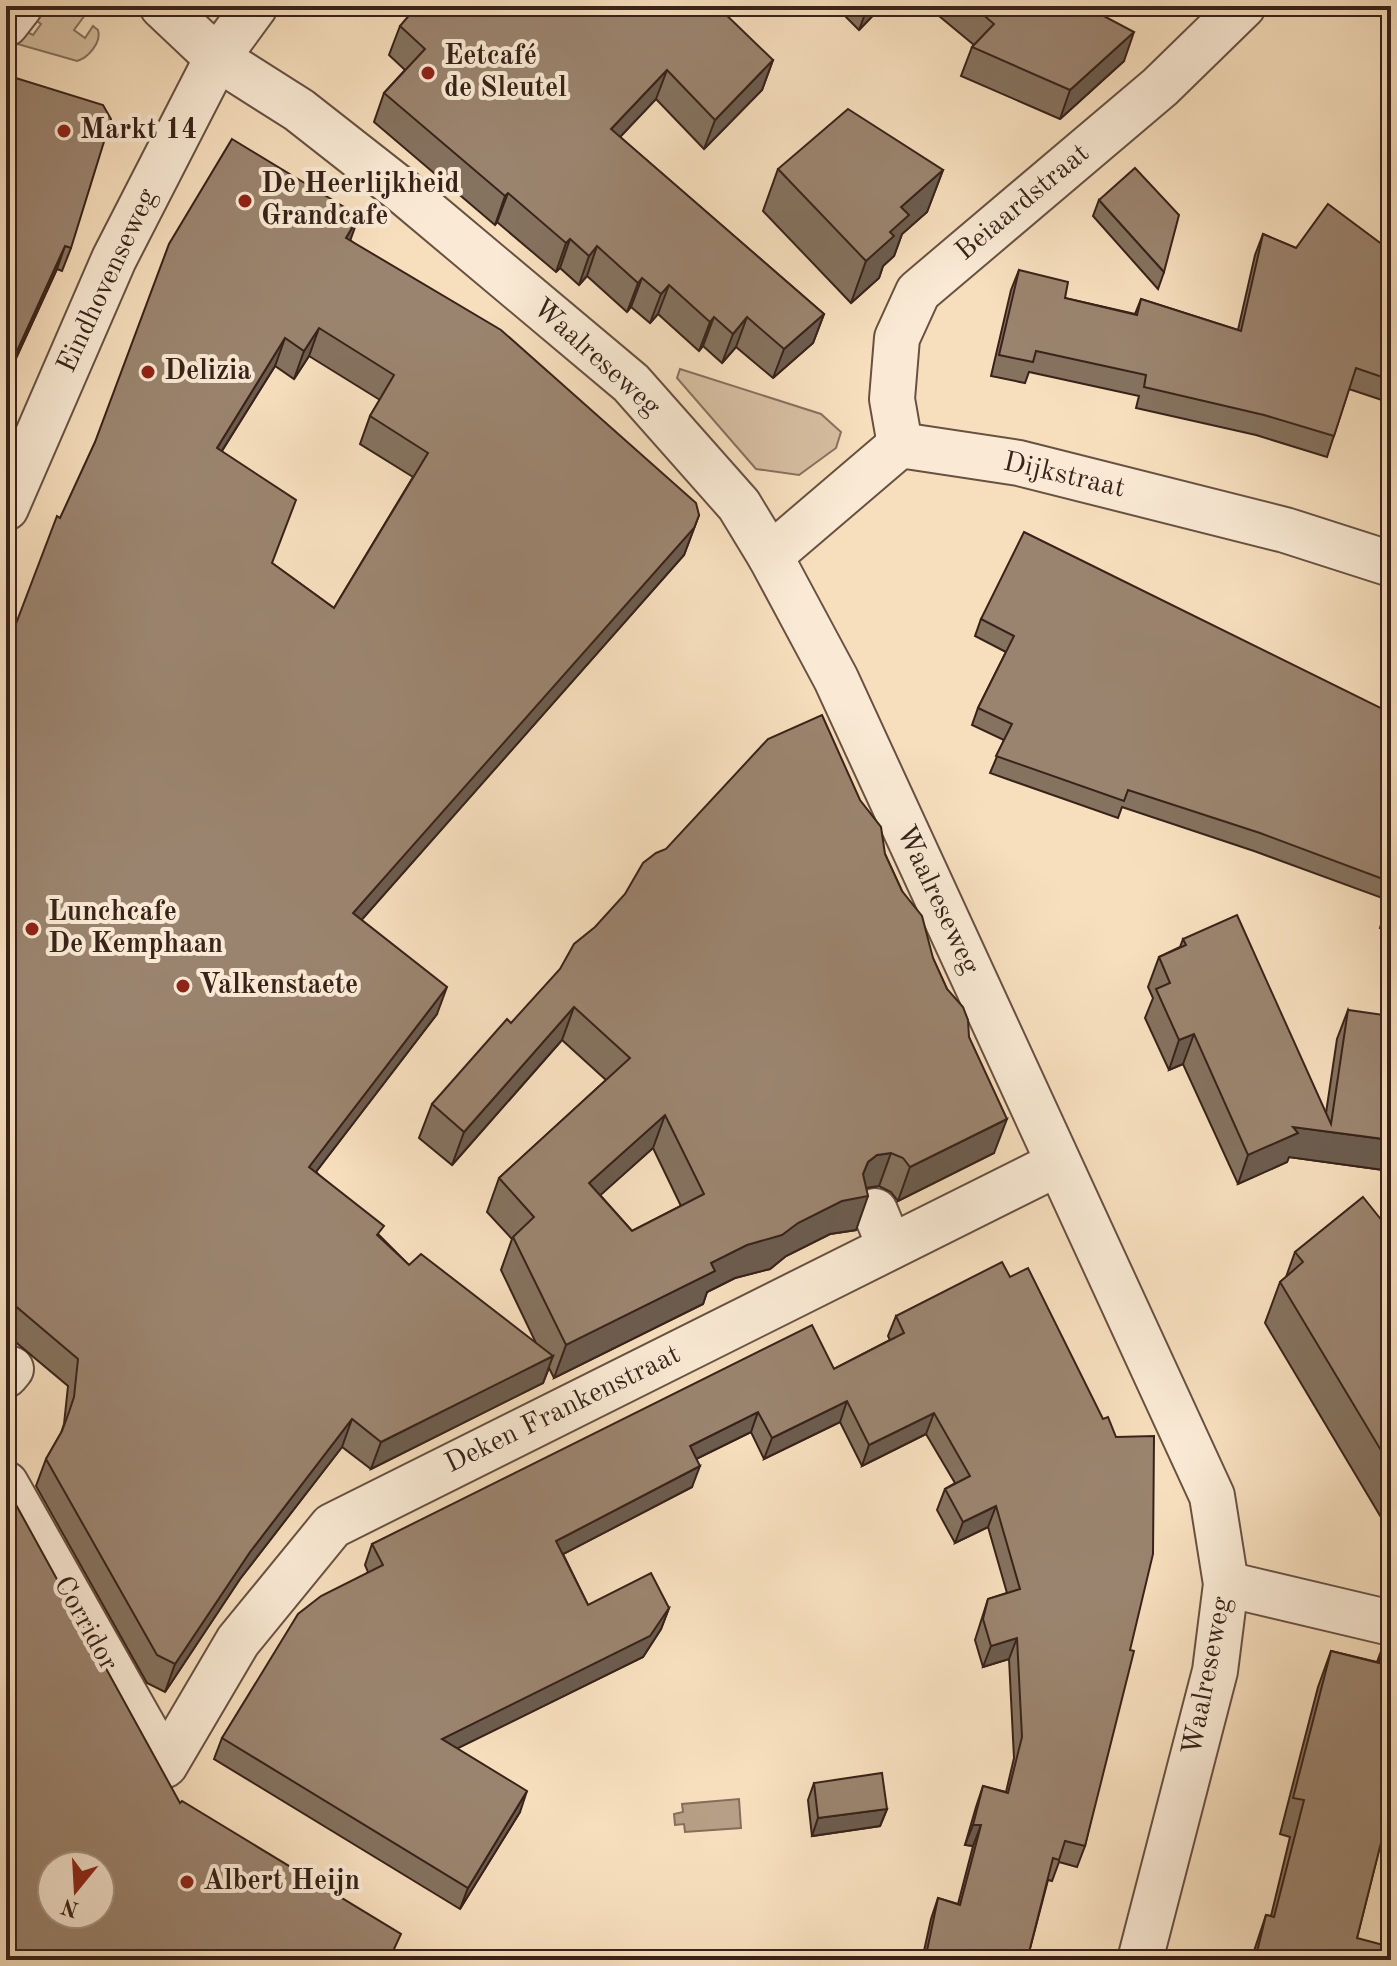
<svg xmlns="http://www.w3.org/2000/svg" width="1397" height="1966" font-family="'Old Standard TT',serif">
	<style>
		.green { fill: #d7bfa2; stroke: #88705e; stroke-width: 2 }
		.water { fill: #b69f86; stroke: #846d5a; stroke-width: 2 }
		.lines { fill: none; stroke-linecap: round; stroke-linejoin: round }
		.minor-casing { stroke: #685142; stroke-width: 48 }
		.minor { stroke: #faead5; stroke-width: 44 }
		.wall { fill: #85725f; stroke: #382219; stroke-width: 2; fill-rule: evenodd }
		.shaded-wall { fill: #6c5c4e; stroke: #382219; stroke-width: 2 }
		.building { fill: #9b846f; stroke: #382219; stroke-width: 2; fill-rule: evenodd }
		.poi-dot { fill: #8f2418; stroke: #faead5; stroke-width: 3 }
		.labels { text-anchor: middle; dominant-baseline: central; stroke-width: 8; stroke-linejoin: round; paint-order: stroke }
		.poi-label { font-size: 28px; font-weight: bold; fill: #382219; stroke: #faead5; text-anchor: start }
		.street-label { font-size: 28px; fill: #382219; stroke: #faead5 }
	</style>
	<rect width="100%" height="100%" fill="#f7dfbe"/>
	<filter id="stains"><feTurbulence type="fractalNoise" baseFrequency=".0025" numOctaves="4"/><feColorMatrix values="0 0 0 0 .2 0 0 0 0 .09 0 0 0 0 .02 0 0 0 .5 -.17"/></filter>
	<radialGradient id="worn" r=".72"><stop offset=".6" stop-color="#630" stop-opacity="0"/><stop offset="1" stop-color="#630" stop-opacity=".3"/></radialGradient>
	<!-- green -->
	<g class="green">
		<path d="M43,6H64L73,12L76,9L85,15L74,30L85,38L93,26L98,30C102,42 88,58 77,61L14,43L25,31L33,35L41,24L34,19Z"/>
		<path d="M680,369L821,414L841,432L836,448L799,475L756,469L677,378Z"/>
	</g>
	<!-- water -->
	<path class="water" d="M739,1799L741,1828L685,1832L684,1824L675,1825L674,1814L683,1812L682,1804Z"/>
	<g class="lines">
		<defs>
			<g id="minor">
				<path d="M162,6L217,58L299,110L401,190L631,383L739,505L770,556L836,679L1212,1496L1226,1584L1215,1671L1140,1960"/>
				<path d="M6,24L20,6"/>
				<path d="M900,445L892,399L897,338L918,292L1160,87L1243,6"/>
				<path d="M6,508L114,259L217,58L255,6"/>
				<path d="M770,556L900,445L1019,463L1285,530L1391,564"/>
				<path d="M875,1211L890,1247"/>
				<path d="M6,1375L11,1369"/>
				<path d="M6,1484L165,1765L238,1641L332,1526L1057,1164"/>
				<path d="M1226,1584L1391,1623"/>
			</g>
		</defs>
		<!-- minor casing -->
		<use href="#minor" class="minor-casing"/>
		<!-- minor -->
		<use href="#minor" class="minor"/>
	</g>
	<!-- wall -->
	<g class="wall">
		<path d="M835,6H882L859,30Z"/>
		<path d="M927,6H1085L1124,61L1060,119L961,76L972,47L974,45Z"/>
		<path d="M1377,6H1391V16Z"/>
		<path d="M400,26L773,60L762,90L704,149L656,99L620,137L824,314L813,343L773,378L736,347L722,363L703,346L699,351L658,314L650,323L631,307L627,312L587,276L579,285L560,268L556,272L497,222L495,225L374,122L384,93L405,70L389,55Z"/>
		<path d="M6,75L71,248L62,271L57,269L6,380Z"/>
		<path d="M778,169L943,170L927,212L902,234L894,256L883,266L879,278L851,303L763,211Z"/>
		<path d="M1099,200L1164,272L1158,289L1093,216Z"/>
		<path d="M1263,234L1296,248L1391,251V403L1349,389L1327,457L1256,435L1136,408L1139,396L1029,372L1025,383L991,376L1011,290L1019,270L1065,298L1135,314L1141,299L1238,330L1255,255Z"/>
		<path d="M350,240L699,515L684,555L361,920L437,1014L316,1172L409,1265L536,1343L501,1270L512,1239L487,1212L499,1178L606,1080L562,1040L452,1165L419,1138L432,1104L511,1023L885,854L969,1037L994,1153L898,1201L891,1192L879,1186L866,1188L856,1230L830,1234L786,1256L770,1269L735,1278L707,1292L703,1304L554,1378L549,1368L543,1383L371,1469L342,1447L240,1579L165,1692L147,1683L36,1486L46,1459L61,1433L64,1424L68,1386L6,1334V650L60,518ZM309,356L380,400L370,416L360,444L413,477L334,608L272,563L222,451L275,366L294,379ZM653,1148L681,1206L632,1231L600,1195Z"/>
		<path d="M981,619L1391,713V931L1380,928L1388,900L1254,851L1122,807L1118,818L990,773L1004,740L972,725L978,708L1006,652L975,636Z"/>
		<path d="M1183,939L1326,1113L1337,1039L1348,1010L1391,1171L1289,1157L1287,1162L1238,1184L1183,1064L1169,1070L1145,1018L1153,998L1148,987L1159,957L1180,947Z"/>
		<path d="M1391,1232V1534L1265,1323L1280,1282L1286,1277L1295,1252Z"/>
		<path d="M896,1316L1130,1650L1085,1846L1077,1867L1059,1862L1052,1881L1048,1880L1027,1960H922L931,1919L938,1898L958,1904L973,1846L965,1845L976,1807L983,1786L1006,1792L1014,1758L1009,1659L983,1667L975,1640L988,1599L1007,1593L988,1527L955,1543L937,1510L945,1489L955,1483L926,1434L862,1466L840,1422L764,1459L751,1432L696,1459L692,1487L563,1554L588,1605L669,1608L661,1629L643,1657L457,1748L520,1812L460,1909L214,1759L222,1738L368,1572L365,1565L372,1544L834,1369L890,1340L888,1336Z"/>
		<path d="M1384,1643L1391,1644V1829L1383,1834L1357,1938L1382,1960H1251L1266,1915L1271,1916L1290,1837L1280,1834L1318,1687L1331,1651L1377,1662Z"/>
		<path d="M814,1783L887,1809L880,1826L812,1836L808,1800Z"/>
	</g>
	<!-- shaded-wall -->
	<g class="shaded-wall">
		<path d="M868,6H882L859,30Z"/>
		<path d="M1134,32L1124,61L1060,119L1070,90Z"/>
		<path d="M773,60L762,90L704,149L715,120Z"/>
		<path d="M667,70L656,99L600,158L611,129Z"/>
		<path d="M943,170L927,212L902,234L894,256L883,266L879,278L851,303L866,261L901,207Z"/>
		<path d="M508,193L497,222L495,225L505,196Z"/>
		<path d="M359,216L349,244L346,238Z"/>
		<path d="M570,239L560,268L556,272L566,243Z"/>
		<path d="M65,246L57,269L6,380V375Z"/>
		<path d="M597,246L587,276L579,285L589,256Z"/>
		<path d="M642,278L631,307L627,312L638,283Z"/>
		<path d="M669,285L658,314L650,323L661,294Z"/>
		<path d="M824,314L813,343L773,378L784,349Z"/>
		<path d="M714,317L703,346L699,351L710,322Z"/>
		<path d="M747,317L736,347L722,363L733,334Z"/>
		<path d="M319,328L309,356L294,379L304,351Z"/>
		<path d="M285,338L275,366L206,476L217,448Z"/>
		<path d="M699,515L684,555L343,941L353,913Z"/>
		<path d="M447,987L437,1014L299,1194L309,1167Z"/>
		<path d="M574,1007L562,1040L452,1165L464,1132Z"/>
		<path d="M1194,1034L1183,1064L1169,1070L1179,1040Z"/>
		<path d="M665,1115L653,1148L577,1216L589,1183Z"/>
		<path d="M1007,1119L994,1153L898,1201L910,1167Z"/>
		<path d="M1293,1127L1391,1140V1171L1289,1157L1287,1162L1238,1184L1248,1155Z"/>
		<path d="M891,1153L879,1186L865,1188L868,1196L856,1230L830,1234L786,1256L770,1269L735,1278L707,1292L703,1304L554,1378L566,1345L711,1263L863,1174L868,1162L877,1155Z"/>
		<path d="M553,1356L543,1383L371,1469L381,1442Z"/>
		<path d="M847,1401L840,1422L764,1459L772,1438Z"/>
		<path d="M758,1412L751,1432L682,1466L690,1446Z"/>
		<path d="M934,1413L926,1434L862,1466L869,1445Z"/>
		<path d="M352,1419L342,1447L240,1579L165,1692L175,1664L250,1552Z"/>
		<path d="M700,1466L692,1487L548,1562L556,1541Z"/>
		<path d="M996,1506L988,1527L955,1543L963,1522Z"/>
		<path d="M669,1608L661,1629L643,1657L434,1760L442,1739Z"/>
		<path d="M1017,1638L1009,1659L983,1667L991,1646Z"/>
		<path d="M527,1791L520,1812L460,1909L468,1888Z"/>
		<path d="M1391,1802V1829L1378,1837Z"/>
		<path d="M887,1809L880,1826L812,1836L818,1818Z"/>
		<path d="M973,1825H981L973,1846L965,1845Z"/>
	</g>
	<!-- building -->
	<g class="building">
		<path d="M417,6H717L773,60L715,120L667,70L611,129L824,314L784,349L747,317L733,334L714,317L710,322L669,285L661,294L642,278L638,283L597,246L589,256L570,239L566,243L508,193L505,196L384,93L425,49L400,26Z"/>
		<path d="M973,6H1085L1134,32L1070,90L972,47L994,24Z"/>
		<path d="M6,75L103,105L111,119L71,248L65,246L6,375Z"/>
		<path d="M848,109L943,170L901,207L909,215L890,232L894,236L866,261L778,169Z"/>
		<path d="M232,139L359,216L346,238L501,330L696,503L699,515L694,528L353,913L447,987L309,1167L384,1226L377,1235L409,1265L421,1254L553,1356L381,1442L352,1419L250,1552L175,1664L157,1655L46,1459L62,1431L69,1412L74,1397L78,1359L6,1298V650L57,516L60,518L95,442L169,244ZM319,328L394,375L370,416L428,453L334,608L272,563L296,500L217,448L285,338L304,351Z"/>
		<path d="M1135,168L1179,215L1164,272L1099,200Z"/>
		<path d="M1328,204L1391,251V380L1356,368L1334,436L1264,415L1144,387L1146,375L1036,351L1033,362L999,355L1019,270L1068,282L1065,298L1137,315L1141,299L1241,331L1263,234L1296,248Z"/>
		<path d="M1024,532L1391,713V882L1260,833L1128,790L1124,801L996,756L1012,724L978,708L1014,636L981,619Z"/>
		<path d="M822,715L860,800L881,827L885,854L902,891L922,916L933,958L947,989L963,1007L968,1020L969,1037L1007,1119L910,1167L903,1158L891,1153L877,1155L868,1162L863,1174L868,1196L842,1201L798,1223L782,1235L747,1245L711,1263L715,1271L566,1345L513,1237L534,1217L499,1178L630,1058L574,1007L464,1132L432,1104L507,1019L511,1023L560,969L574,944L595,927L625,894L643,863L656,853L666,849L768,739ZM665,1115L704,1194L632,1231L589,1183Z"/>
		<path d="M1391,893V912L1386,911Z"/>
		<path d="M1237,915L1331,1124L1348,1010L1391,1016V1140L1293,1127L1298,1133L1248,1155L1194,1034L1179,1040L1156,989L1170,983L1159,957L1186,945L1183,939Z"/>
		<path d="M1363,1197L1391,1232V1467L1280,1282L1303,1262L1295,1252Z"/>
		<path d="M1002,1262L1010,1277L1028,1268L1103,1419L1108,1417L1116,1437L1154,1436L1153,1554L1130,1650L1134,1651L1085,1846L1065,1841L1059,1860L1053,1858L1027,1960H925L938,1898L960,1905L981,1825H973L983,1786L1008,1793L1022,1737L1017,1638L991,1646L983,1619L988,1599L1020,1589L996,1506L963,1522L945,1489L970,1476L934,1413L869,1445L847,1401L772,1438L758,1412L690,1446L700,1466L556,1541L588,1605L651,1573L669,1608L650,1636L442,1739L527,1791L468,1888L222,1738L298,1614L321,1596L383,1565L372,1544L812,1325L834,1369L904,1333L896,1316Z"/>
		<path d="M9,1492L180,1803L182,1801L401,1934L389,1960H6V1494ZM52,1866H100V1914H52Z"/>
		<path d="M1384,1643L1391,1644V1803L1357,1938L1387,1946L1382,1960H1255L1266,1915L1274,1917L1304,1800L1293,1798L1331,1651L1379,1663Z"/>
		<path d="M882,1773L887,1809L818,1818L814,1783Z"/>
	</g>
	<!-- markers -->
	<g class="poi-dot">
		<circle cx="428" cy="73" r="8"/>
		<circle cx="64" cy="131" r="8"/>
		<circle cx="245" cy="201" r="8"/>
		<circle cx="148" cy="372" r="8"/>
		<circle cx="32" cy="929" r="8"/>
		<circle cx="183" cy="986" r="8"/>
		<circle cx="187" cy="1882" r="8"/>
	</g>
	<g class="labels">
		<!-- poi labels -->
		<g class="poi-label">
			<text x="444" y="57">Eetcafé<tspan x="444" dy="32">de Sleutel</tspan></text>
			<text x="80" y="131">Markt 14</text>
			<text x="261" y="185">De Heerlijkheid<tspan x="261" dy="32">Grandcafe</tspan></text>
			<text x="164" y="372">Delizia</text>
			<text x="48" y="913">Lunchcafe<tspan x="48" dy="32">De Kemphaan</tspan></text>
			<text x="199" y="986">Valkenstaete</text>
			<text x="203" y="1882">Albert Heijn</text>
		</g>
		<!-- street labels -->
		<g class="street-label">
			<text transform="translate(1023 203) rotate(-40)">Beiaardstraat</text>
			<text transform="translate(108 281) rotate(-65)">Eindhovenseweg</text>
			<text transform="translate(596 358) rotate(42)">Waalreseweg</text>
			<text transform="translate(1064 476) rotate(13)">Dijkstraat</text>
			<text transform="translate(937 900) rotate(65)">Waalreseweg</text>
			<text transform="translate(563 1410) rotate(-26)">Deken Frankenstraat</text>
			<text transform="translate(85 1624) rotate(61)">Corridor</text>
			<text transform="translate(1208 1676) rotate(-79)">Waalreseweg</text>
		</g>
	</g>
	<!-- margin -->
	<rect width="1397" height="1966" fill="none" stroke="#f7dfbe" stroke-width="32"/>
	<rect x="8" y="8" width="1381" height="1950" fill="none" stroke="#382219" stroke-width="4"/>
	<rect x="16" y="16" width="1365" height="1934" fill="none" stroke="#382219" stroke-width="2"/>
	<!-- north arrow -->
	<g transform="translate(76 1890) rotate(198)"><circle r="38" fill="#faead5" stroke="#ac9a8a" stroke-width="2"/>
	<path d="M0-6L14 30L0 20L-14 30Z" fill="#8f2418"/>
	<text y="-12" font-size="22" font-weight="bold" text-anchor="middle" fill="#382219">N</text>
	</g>
	<rect width="100%" height="100%" filter="url(#stains)"/>
	<rect width="100%" height="100%" fill="url(#worn)"/>
</svg>
